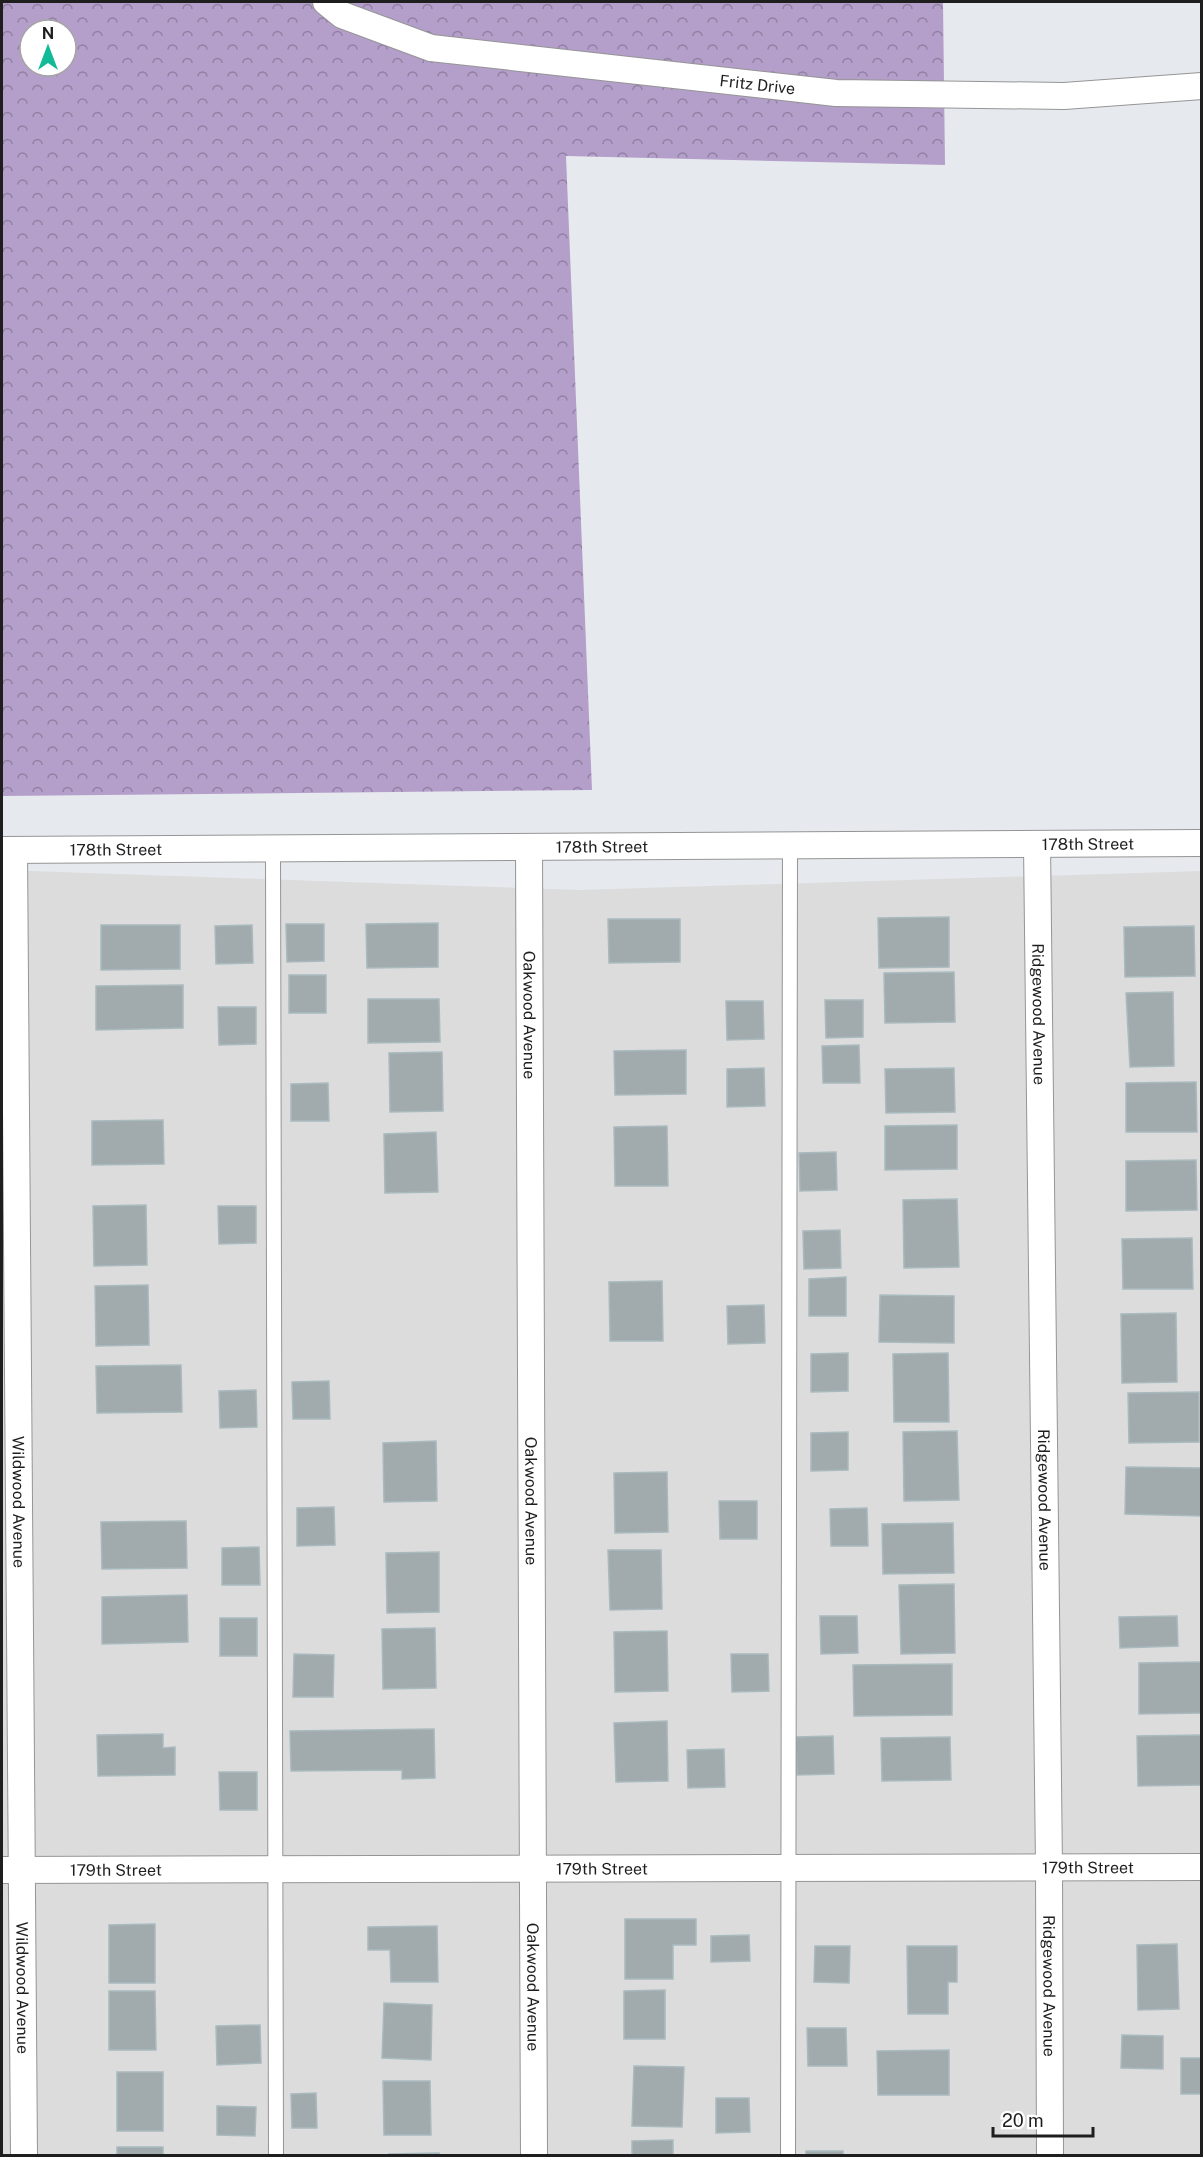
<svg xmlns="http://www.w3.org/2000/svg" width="1203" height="2157" font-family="'Public Sans',sans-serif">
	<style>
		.residential { fill: #dcdcdc }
		.forest { fill: url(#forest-crowns); fill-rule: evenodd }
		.building { fill: #a1aaac; stroke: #a9babf; stroke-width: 1.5 }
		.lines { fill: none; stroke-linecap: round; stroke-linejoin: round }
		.lane-casing { stroke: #959595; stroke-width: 16 }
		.street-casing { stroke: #959595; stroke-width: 28 }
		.lane { stroke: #fff; stroke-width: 14 }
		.street { stroke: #fff; stroke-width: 26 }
		.labels { text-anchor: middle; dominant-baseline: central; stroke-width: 5; stroke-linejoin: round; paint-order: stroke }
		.street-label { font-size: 16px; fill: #1e1e1e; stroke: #fff }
	</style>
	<defs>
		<pattern id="forest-crowns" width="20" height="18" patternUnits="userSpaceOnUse" patternTransform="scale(1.5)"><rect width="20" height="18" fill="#b49eca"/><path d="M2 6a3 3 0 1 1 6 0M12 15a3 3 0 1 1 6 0" fill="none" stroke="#9280a3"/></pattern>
	</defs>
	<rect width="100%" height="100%" fill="#e6eaee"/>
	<!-- residential -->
	<path class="residential" d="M2,870L579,890L1201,871V2155L2,2156Z"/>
	<!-- forest -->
	<path class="forest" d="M2,2H943L945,165L566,156L592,790L2,796ZM30,30H66V66H30Z"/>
	<!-- building -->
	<g class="building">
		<path d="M949,917V967L879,968L878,918Z"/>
		<path d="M608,919H680V962L609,963Z"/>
		<path d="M438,923V967L367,968L366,924Z"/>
		<path d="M286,924H324V961L287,962Z"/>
		<path d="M101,925H180V969L101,970Z"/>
		<path d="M252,925L253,963L216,964L215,926Z"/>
		<path d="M1194,926L1195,976L1125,977L1124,927Z"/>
		<path d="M954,972L955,1022L885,1023L884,973Z"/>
		<rect x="289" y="975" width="37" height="38"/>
		<path d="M183,985V1028L96,1030V986Z"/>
		<path d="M1173,992L1174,1066L1130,1067L1126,993Z"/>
		<path d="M368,999H439L440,1042L368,1043Z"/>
		<path d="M825,1000H863V1037L826,1038Z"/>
		<path d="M726,1001H763L764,1039L727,1040Z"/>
		<path d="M218,1007H256V1044L219,1045Z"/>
		<path d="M859,1045L860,1083H823L822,1046Z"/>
		<path d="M686,1050V1094L615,1095L614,1051Z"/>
		<path d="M442,1052L443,1111L390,1112L389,1053Z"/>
		<path d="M764,1068L765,1106L727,1107V1069Z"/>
		<path d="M954,1068L955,1112L886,1113L885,1069Z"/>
		<path d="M1196,1082L1197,1132H1126V1083Z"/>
		<path d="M328,1083L329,1121H291V1084Z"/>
		<path d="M163,1120L164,1164L92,1165V1121Z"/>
		<path d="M957,1125V1169L885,1170V1126Z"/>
		<path d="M667,1126L668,1186H615L614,1127Z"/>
		<path d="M436,1132L438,1192L385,1193L384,1134Z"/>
		<path d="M836,1152L837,1190L800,1191L799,1153Z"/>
		<path d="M1196,1160L1197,1210L1126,1211V1161Z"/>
		<path d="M957,1199L959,1267L904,1268L903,1200Z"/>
		<path d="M146,1205L147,1265L94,1266L93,1206Z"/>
		<path d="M218,1206H256V1243L219,1244Z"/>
		<path d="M840,1230L841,1268L804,1269L803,1231Z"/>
		<path d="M1192,1238L1193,1289H1123L1122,1239Z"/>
		<path d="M846,1277V1316H809V1279Z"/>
		<path d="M662,1281L663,1341H610L609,1282Z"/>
		<path d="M148,1285L149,1345L96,1346L95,1286Z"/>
		<path d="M880,1295L954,1296V1343L879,1342Z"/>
		<path d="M764,1305L765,1343L728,1344L727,1306Z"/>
		<path d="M1176,1313L1177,1382L1122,1383L1121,1314Z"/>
		<path d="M848,1353V1391L811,1392V1354Z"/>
		<path d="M948,1353L949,1422H894L893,1354Z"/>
		<path d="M181,1365L182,1412L97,1413L96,1366Z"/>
		<path d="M329,1381L330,1419H293L292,1382Z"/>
		<path d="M256,1390L257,1427L220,1428L219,1391Z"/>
		<path d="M1199,1392V1442L1129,1443L1128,1393Z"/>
		<path d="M957,1431L959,1500L904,1501L903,1432Z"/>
		<path d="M848,1432V1470L811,1471V1433Z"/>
		<path d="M436,1441L437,1501L384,1502L383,1443Z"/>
		<path d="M1126,1467L1202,1468V1516L1125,1514Z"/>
		<path d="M667,1472L668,1532L615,1533L614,1473Z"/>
		<path d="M719,1501H757V1539H720Z"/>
		<path d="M334,1507L335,1545L297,1546V1508Z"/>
		<path d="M867,1508L868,1546H831L830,1509Z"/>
		<path d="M186,1521L187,1568L102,1569L101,1522Z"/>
		<path d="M953,1523L954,1573L883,1574L882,1524Z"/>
		<path d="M259,1547L260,1585H222V1548Z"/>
		<path d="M608,1550H661L662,1609L610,1610Z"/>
		<path d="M439,1552V1612L387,1613L386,1553Z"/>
		<path d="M954,1584L955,1653L901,1654L899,1585Z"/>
		<path d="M187,1595L188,1642L102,1644V1597Z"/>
		<path d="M820,1616H857L858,1653L821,1654Z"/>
		<path d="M1177,1616L1178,1646L1120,1648L1119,1617Z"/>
		<rect x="220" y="1618" width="37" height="38"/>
		<path d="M435,1628L436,1688L383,1689L382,1629Z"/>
		<path d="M667,1631L668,1691L615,1692L614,1632Z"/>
		<path d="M294,1654L334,1655L333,1697H293Z"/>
		<path d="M731,1654H768L769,1691L732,1692Z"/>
		<path d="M1202,1662V1713L1139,1714V1663Z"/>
		<path d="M952,1664V1715L854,1716L853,1665Z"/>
		<path d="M667,1721L668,1781L616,1782L614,1723Z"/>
		<path d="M434,1729L435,1778L402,1779V1770L291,1771L290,1731Z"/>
		<path d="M163,1734V1748L175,1747V1775L98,1776L97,1735Z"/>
		<path d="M1202,1735V1785L1138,1786L1137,1736Z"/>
		<path d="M833,1736L834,1774L797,1775L796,1737Z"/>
		<path d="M950,1737L951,1780L882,1781L881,1738Z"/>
		<path d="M724,1749L725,1787L688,1788L687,1750Z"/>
		<path d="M219,1772H257V1810H220Z"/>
		<path d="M625,1919H696V1945H673V1979H625Z"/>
		<path d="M155,1924V1983H109V1925Z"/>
		<path d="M437,1926L438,1982H391L390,1950H368V1927Z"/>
		<path d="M749,1935L750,1961L711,1962V1936Z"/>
		<path d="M1177,1944L1179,2009L1138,2010L1137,1945Z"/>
		<path d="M815,1946H850L849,1983L814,1982Z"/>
		<path d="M907,1946H957V1982H948V2014H908Z"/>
		<path d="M665,1990V2039H624V1991Z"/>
		<path d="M109,1991H155L156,2050H109Z"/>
		<path d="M384,2003L432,2005L431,2060L382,2058Z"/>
		<path d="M260,2025L261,2063L217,2065L216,2026Z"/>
		<path d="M807,2028H846L847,2066H808Z"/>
		<path d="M1122,2035L1163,2036V2069L1121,2068Z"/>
		<path d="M949,2050V2095H878L877,2051Z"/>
		<rect x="1181" y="2058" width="21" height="36"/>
		<path d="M634,2066L684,2067L682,2127L632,2126Z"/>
		<rect x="117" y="2072" width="46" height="59"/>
		<path d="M383,2081H430L431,2135H384Z"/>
		<path d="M316,2093L317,2128H292L291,2094Z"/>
		<path d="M716,2098H749L750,2132L716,2133Z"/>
		<path d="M217,2106L256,2107L255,2136L217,2135Z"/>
		<path d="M673,2140V2156H632V2141Z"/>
		<rect x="117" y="2147" width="46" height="9"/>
		<rect x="806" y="2151" width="37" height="5"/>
		<path d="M439,2153V2156H389V2154Z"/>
	</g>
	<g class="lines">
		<defs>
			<g id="lane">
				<path d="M273,849L276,2156"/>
				<path d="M788,2156L790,845"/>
			</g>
			<g id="street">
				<path id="s1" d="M326,2L342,15L431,48L836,93L1064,96L1202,86"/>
				<path id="s2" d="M1037,844L1049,1867L1050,2156"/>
				<path id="s3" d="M529,847L534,2156"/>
				<path id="s4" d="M2,850L1202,843"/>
				<path id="s5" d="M14,850L24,2156"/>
				<path id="s6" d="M2,1870L1202,1867"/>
			</g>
		</defs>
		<!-- lane casing -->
		<use href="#lane" class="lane-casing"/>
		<!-- street casing -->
		<use href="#street" class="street-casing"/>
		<!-- lane -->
		<use href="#lane" class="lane"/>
		<!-- street -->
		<use href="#street" class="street"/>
	</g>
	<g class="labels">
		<!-- street labels -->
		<g class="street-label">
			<text stroke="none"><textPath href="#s1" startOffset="444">Fritz Drive</textPath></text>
			<text stroke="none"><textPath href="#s4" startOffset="1086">178th Street</textPath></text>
			<text stroke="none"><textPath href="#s4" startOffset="600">178th Street</textPath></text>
			<text stroke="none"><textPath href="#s4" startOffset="114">178th Street</textPath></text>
			<text stroke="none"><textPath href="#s2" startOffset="170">Ridgewood Avenue</textPath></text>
			<text stroke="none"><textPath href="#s3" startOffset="168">Oakwood Avenue</textPath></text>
			<text stroke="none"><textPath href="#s2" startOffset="656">Ridgewood Avenue</textPath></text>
			<text stroke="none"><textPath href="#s3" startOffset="654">Oakwood Avenue</textPath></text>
			<text stroke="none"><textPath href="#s5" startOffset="652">Wildwood Avenue</textPath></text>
			<text stroke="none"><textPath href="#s6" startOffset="1086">179th Street</textPath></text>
			<text stroke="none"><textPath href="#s6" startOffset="600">179th Street</textPath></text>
			<text stroke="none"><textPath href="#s6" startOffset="114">179th Street</textPath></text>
			<text stroke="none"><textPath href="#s2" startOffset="1142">Ridgewood Avenue</textPath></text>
			<text stroke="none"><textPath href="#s3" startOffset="1140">Oakwood Avenue</textPath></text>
			<text stroke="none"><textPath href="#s5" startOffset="1138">Wildwood Avenue</textPath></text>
		</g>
	</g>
	<!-- border -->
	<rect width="1203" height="2157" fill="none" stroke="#1e1e1e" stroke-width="6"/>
	<!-- north arrow -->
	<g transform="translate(48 48)"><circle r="28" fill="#ffffff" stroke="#a5a5a5" stroke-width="1.5"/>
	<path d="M0-4.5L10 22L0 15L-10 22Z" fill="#13ba98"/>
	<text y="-9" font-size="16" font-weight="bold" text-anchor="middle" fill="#1e1e1e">N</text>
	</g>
	<!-- scale -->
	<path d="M993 2127v9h100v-9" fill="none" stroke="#1e1e1e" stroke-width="3"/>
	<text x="1002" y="2127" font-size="18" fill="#1e1e1e" stroke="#ffffff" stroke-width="4.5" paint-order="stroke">20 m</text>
</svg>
